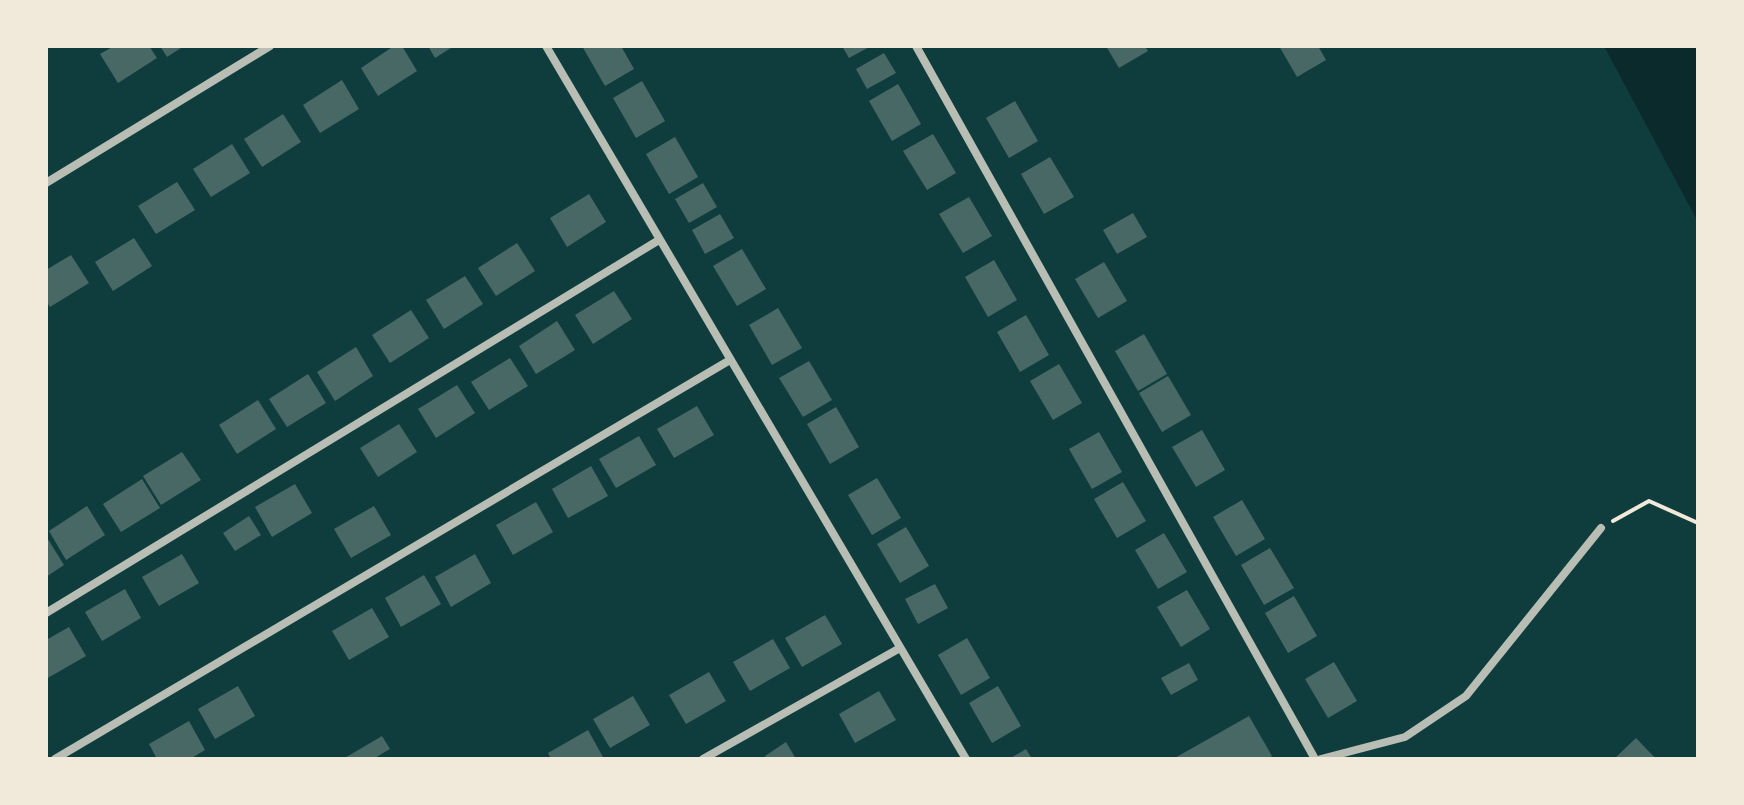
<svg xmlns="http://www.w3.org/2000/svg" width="1744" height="805" font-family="Overpass,sans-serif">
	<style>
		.water { fill: #0a2a2b }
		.building { fill: #486865 }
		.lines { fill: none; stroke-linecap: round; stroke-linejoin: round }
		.path { stroke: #f1e9da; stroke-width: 4 }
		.minor { stroke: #b8beb3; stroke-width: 8 }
	</style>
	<rect width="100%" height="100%" fill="#0f3d3e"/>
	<!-- water -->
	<path class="water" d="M1604,46H1698V222Z"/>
	<!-- building -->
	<g class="building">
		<path d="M114,46H149L157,58L118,83L100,54Z"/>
		<path d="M160,46H184L167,57Z"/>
		<path d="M394,46H402L417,71L378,96L361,68Z"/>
		<path d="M428,46H454L435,58Z"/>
		<path d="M582,46H621L634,69L605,86Z"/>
		<path d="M842,46H871L849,58Z"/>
		<path d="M1106,46H1145L1148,51L1119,68Z"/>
		<path d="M1279,46H1318L1326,60L1297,77Z"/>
		<path d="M884,53L896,73L867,89L856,69Z"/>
		<path d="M342,80L359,109L320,133L303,105Z"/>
		<path d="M642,81L665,121L636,138L613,98Z"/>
		<path d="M898,84L921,124L892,141L869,101Z"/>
		<path d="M1015,101L1038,141L1009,158L986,118Z"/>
		<path d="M283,114L301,142L262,167L244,139Z"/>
		<path d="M933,134L956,173L927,190L903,151Z"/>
		<path d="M675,137L698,177L669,194L646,154Z"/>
		<path d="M232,144L250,173L211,197L193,169Z"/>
		<path d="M1050,157L1074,197L1044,214L1021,174Z"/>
		<path d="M177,182L195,210L156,234L138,206Z"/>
		<path d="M703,183L717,207L689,223L675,199Z"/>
		<path d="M589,194L606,222L567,247L550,218Z"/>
		<path d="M969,197L992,236L963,253L939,214Z"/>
		<path d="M1133,213L1147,237L1117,254L1103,230Z"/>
		<path d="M720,214L734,238L705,254L692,230Z"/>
		<path d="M134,238L152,266L113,291L95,262Z"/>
		<path d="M517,243L535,271L496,296L478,268Z"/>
		<path d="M742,249L766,289L737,306L713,266Z"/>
		<path d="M71,255L89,283L50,307L46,301V270Z"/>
		<path d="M994,260L1017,300L988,317L965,277Z"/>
		<path d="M1104,262L1127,301L1098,318L1075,279Z"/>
		<path d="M465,276L483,304L444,329L426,300Z"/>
		<path d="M614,291L632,319L593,344L575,315Z"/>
		<path d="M778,308L802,348L772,365L749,325Z"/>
		<path d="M411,310L429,338L390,363L372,335Z"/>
		<path d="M1026,315L1049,355L1020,372L997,332Z"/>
		<path d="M557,321L575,350L536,374L519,346Z"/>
		<path d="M1144,334L1167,374L1138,391L1115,351Z"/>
		<path d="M356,347L373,376L335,401L317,372Z"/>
		<path d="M510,358L528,386L489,410L471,382Z"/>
		<path d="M809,361L832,400L803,417L779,378Z"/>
		<path d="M1059,364L1082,403L1053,420L1030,381Z"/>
		<path d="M308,374L326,403L287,427L269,399Z"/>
		<path d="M1168,376L1191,415L1162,432L1139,393Z"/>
		<path d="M457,385L475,413L436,438L418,409Z"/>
		<path d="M258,400L276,429L237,454L219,425Z"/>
		<path d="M697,406L714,435L674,458L657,429Z"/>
		<path d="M836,407L859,447L830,464L807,424Z"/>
		<path d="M399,424L417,452L378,477L360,448Z"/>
		<path d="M1202,430L1225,470L1196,487L1172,447Z"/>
		<path d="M1099,432L1122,472L1092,489L1069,449Z"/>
		<path d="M639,436L656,465L616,488L599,459Z"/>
		<path d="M182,452L201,480L161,505L143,476Z"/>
		<path d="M591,466L608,496L568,518L552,489Z"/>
		<path d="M877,478L901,518L872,535L848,495Z"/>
		<path d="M142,479L160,508L121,532L103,504Z"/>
		<path d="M1123,482L1146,521L1117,538L1094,499Z"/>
		<path d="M295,484L312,513L272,537L255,507Z"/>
		<path d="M1242,500L1265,539L1236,556L1213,517Z"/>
		<path d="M536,502L553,532L513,555L496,525Z"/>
		<path d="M87,506L105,535L66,560L49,531Z"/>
		<path d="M374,506L391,535L351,558L334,529Z"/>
		<path d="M249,516L261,535L235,551L223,533Z"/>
		<path d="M906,527L929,566L900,583L877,544Z"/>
		<path d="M1164,533L1187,572L1158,589L1135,550Z"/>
		<path d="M46,536L64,565L46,577Z"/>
		<path d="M1270,548L1294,588L1264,605L1241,565Z"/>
		<path d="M182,554L199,583L159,606L142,577Z"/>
		<path d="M475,554L491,583L451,607L435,577Z"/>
		<path d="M424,575L441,604L401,627L385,598Z"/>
		<path d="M935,584L948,608L918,624L905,599Z"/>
		<path d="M125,589L141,618L102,641L85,612Z"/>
		<path d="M1187,590L1210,629L1181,647L1157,607Z"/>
		<path d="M1294,596L1317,636L1288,653L1265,613Z"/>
		<path d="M372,608L389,637L349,660L332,631Z"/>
		<path d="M825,615L842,644L802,667L785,638Z"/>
		<path d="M69,627L86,656L46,679V640Z"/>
		<path d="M967,638L990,678L961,695L938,655Z"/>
		<path d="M773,639L790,668L750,691L733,662Z"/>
		<path d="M1334,662L1357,701L1328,718L1305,679Z"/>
		<path d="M1189,663L1198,680L1171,695L1161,678Z"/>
		<path d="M709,672L726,701L686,724L669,695Z"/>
		<path d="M238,686L255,716L215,739L198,709Z"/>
		<path d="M998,686L1021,726L992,743L969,703Z"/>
		<path d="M879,691L896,720L855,743L839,714Z"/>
		<path d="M633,696L650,725L610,748L593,719Z"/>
		<path d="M1249,716L1272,756L1267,759H1173Z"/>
		<path d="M189,721L205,750L190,759H157L149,744Z"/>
		<path d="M588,730L604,759H551L548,753Z"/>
		<path d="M382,736L390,749L373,759H343Z"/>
		<path d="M1636,738L1656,759H1614Z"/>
		<path d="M786,742L796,759H767L765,756Z"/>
		<path d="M1026,749L1032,759H1009Z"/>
	</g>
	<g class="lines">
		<!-- path -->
		<path class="path" d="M1613,521L1649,501L1698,523"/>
		<!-- minor -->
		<g class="minor">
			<path d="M546,46L966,759"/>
			<path d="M916,46L1315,759"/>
			<path d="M46,183L270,46"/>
			<path d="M46,613L659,240"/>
			<path d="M55,759L730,360"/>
			<path d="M703,759L900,648"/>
			<path d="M1321,759L1405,737L1466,696L1601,528"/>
		</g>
	</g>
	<!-- border -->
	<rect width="1744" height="805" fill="none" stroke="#f1e9da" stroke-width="96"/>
</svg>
